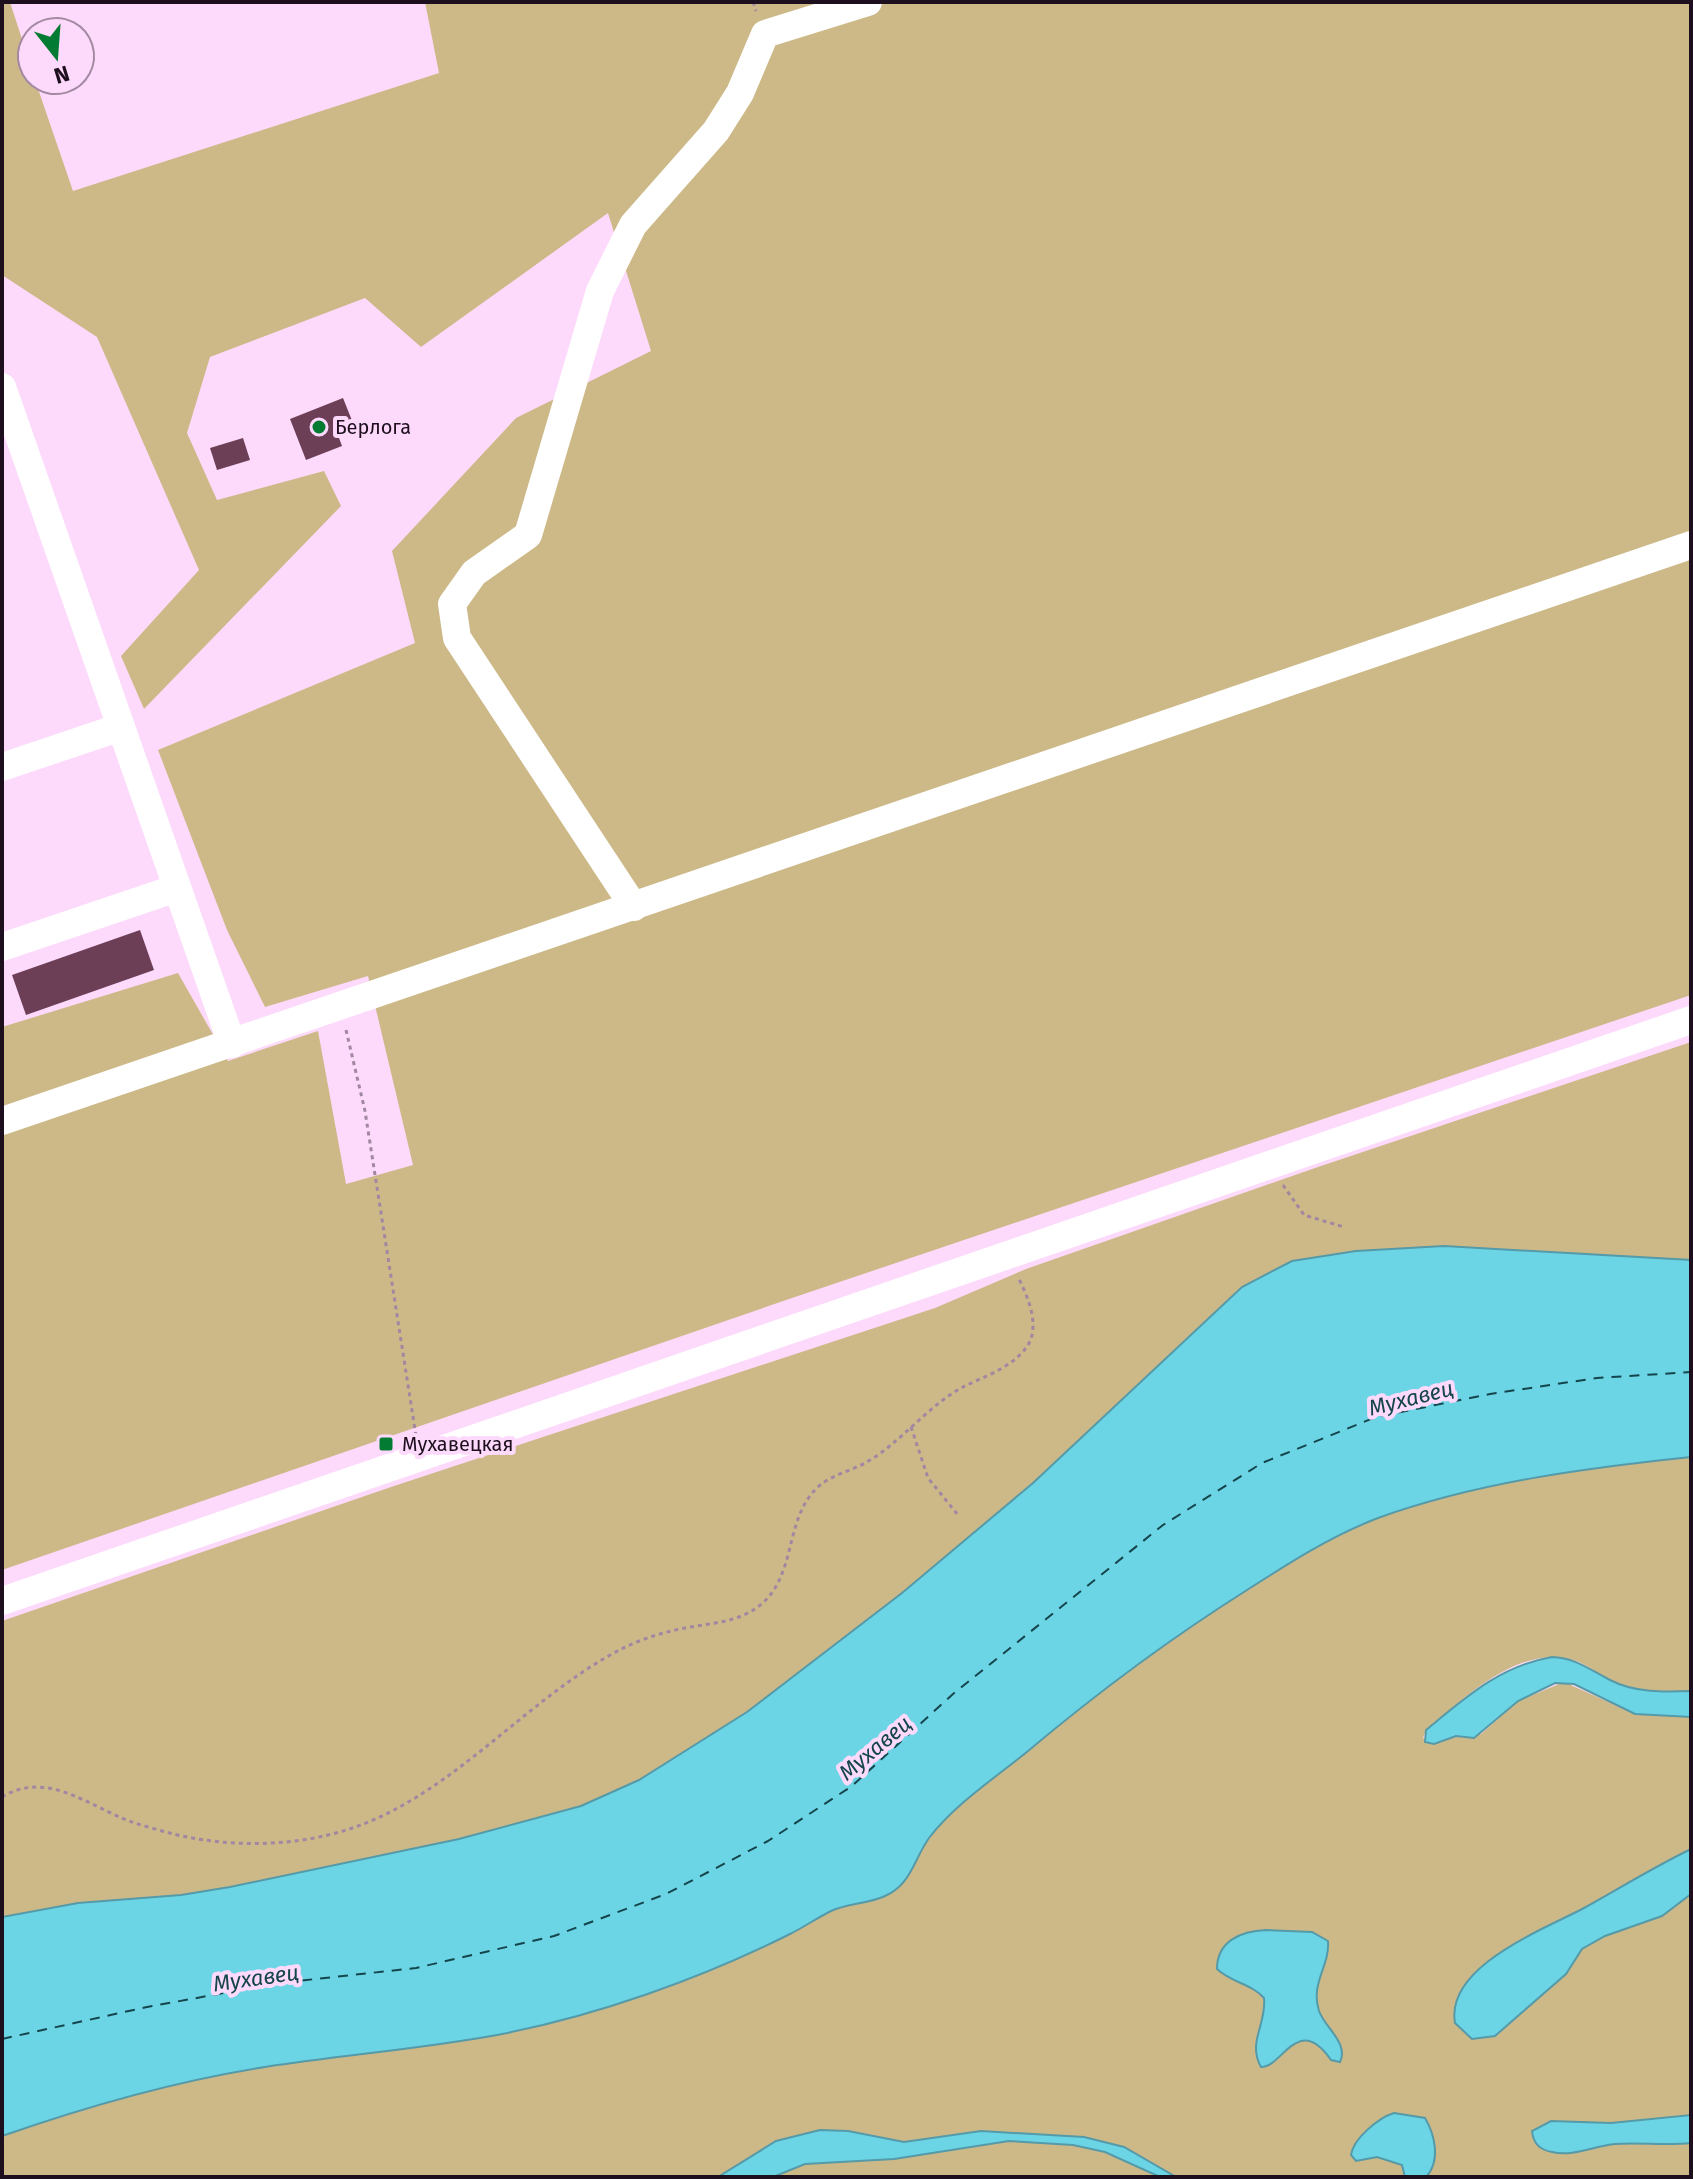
<svg xmlns="http://www.w3.org/2000/svg" width="1693" height="2179" font-family="'Fira Sans',sans-serif">
	<style>
		.green { fill: #cdb988 }
		.water { fill: #6cd5e5; stroke: #549aa9; stroke-width: 2 }
		.lines { fill: none; stroke-linecap: round; stroke-linejoin: round }
		.ferry { stroke: #15454c; stroke-width: 2; stroke-dasharray: 10 8; stroke-linecap: butt }
		.building { fill: #6d3f57 }
		.path { stroke: #a287a0; stroke-width: 3; stroke-dasharray: 4 4; stroke-linecap: butt }
		.minor { stroke: #fff; stroke-width: 28 }
		.poi-dot { fill: #047b32; stroke: #fddafb; stroke-width: 3 }
		.labels { text-anchor: middle; dominant-baseline: central; stroke-width: 8; stroke-linejoin: round; paint-order: stroke }
		.poi-label { font-size: 20px; fill: #1d0f1d; stroke: #fddafb; text-anchor: start }
		.water-label { font-size: 22px; font-style: italic; fill: #15454c; stroke: #fddafb }
	</style>
	<rect width="100%" height="100%" fill="#fddafb"/>
	<!-- green -->
	<g class="green">
		<path d="M2,2H10L32,70V80H35L73,191L439,73L425,2H1691V995L792,1298L2,1570V1027L178,973L228,1061L318,1031L346,1184L413,1165L368,976L265,1007L227,930L158,750L415,643L392,551L516,418L651,351L608,213L421,347L365,298L210,357L187,433L217,500L324,471L341,506L144,709L121,656L199,570L97,337L2,275Z"/>
		<path d="M1691,1042V1260L1444,1246L1356,1251L1242,1287L1033,1483L902,1593L747,1712L639,1780L581,1806L459,1839L230,1887L181,1895L78,1903L2,1917V1621L391,1487L935,1308L1026,1269L1315,1168Z"/>
		<path d="M1691,1457V1691C1664,1692 1637,1692 1611,1680C1600,1675 1590,1667 1579,1662C1522,1640 1465,1698 1426,1730L1423,1738L1434,1744L1456,1736L1467,1738L1481,1734L1518,1701L1564,1682L1635,1714L1691,1717V2177H2V2136C88,2106 175,2081 265,2067C342,2055 421,2049 497,2035C596,2016 700,1979 790,1934C804,1927 817,1918 831,1911C848,1903 868,1904 885,1896C911,1885 914,1859 929,1838C955,1804 995,1778 1028,1751C1094,1695 1166,1642 1239,1595C1284,1566 1328,1537 1378,1518C1478,1482 1586,1468 1691,1457Z"/>
	</g>
	<!-- water -->
	<g class="water">
		<path d="M1444,1246L1691,1260V1457C1586,1468 1478,1482 1378,1518C1331,1536 1289,1563 1247,1590C1171,1638 1097,1693 1028,1751C995,1778 955,1804 929,1838C914,1859 911,1885 885,1896C868,1904 848,1903 831,1911C817,1918 804,1927 790,1934C700,1979 596,2016 497,2035C421,2049 342,2055 265,2067C175,2081 88,2106 2,2136V1917L78,1903L181,1895L230,1887L459,1839L581,1806L639,1780L747,1712L902,1593L1033,1483L1242,1287L1292,1261L1356,1251Z"/>
		<path d="M1552,1657C1576,1658 1590,1670 1610,1680C1635,1693 1664,1692 1691,1691V1717L1635,1714L1574,1684L1555,1683L1518,1701L1474,1738L1456,1736L1434,1744L1425,1742L1426,1730C1466,1697 1500,1666 1552,1657Z"/>
		<path d="M1691,1849V1894L1662,1916L1605,1936L1582,1949L1566,1974L1495,2036L1472,2039L1455,2023C1445,1966 1545,1929 1584,1908C1620,1888 1654,1867 1691,1849Z"/>
		<path d="M1266,1930L1312,1932L1328,1941C1330,1966 1310,1983 1319,2011C1325,2028 1349,2043 1340,2062L1331,2060C1298,2012 1282,2068 1261,2067C1247,2042 1267,2024 1264,1998C1252,1984 1232,1983 1217,1969C1217,1941 1241,1931 1266,1930Z"/>
		<path d="M1394,2113L1425,2118C1435,2135 1441,2161 1426,2177H1405L1402,2165L1377,2157L1356,2161L1351,2155C1353,2139 1378,2118 1394,2113Z"/>
		<path d="M1691,2115V2143C1665,2146 1640,2142 1615,2144C1594,2146 1573,2157 1552,2152C1540,2150 1533,2143 1532,2131L1551,2121L1611,2123Z"/>
		<path d="M820,2130L848,2131L904,2142L981,2131L1084,2137L1124,2147L1176,2177H1160L1105,2152L1073,2145L1009,2141L894,2159L805,2164L773,2177H718L776,2141Z"/>
	</g>
	<g class="lines">
		<!-- ferry -->
		<path class="ferry" d="M2,2039L147,2007L279,1983L416,1968L554,1936L666,1894L768,1841L852,1786L953,1694L1163,1525L1262,1463L1376,1417L1490,1394L1597,1378L1691,1372"/>
	</g>
	<!-- building -->
	<g class="building">
		<path d="M343,398L353,423L336,430L342,446L306,460L290,419Z"/>
		<path d="M243,438L250,460L217,470L210,448Z"/>
		<path d="M140,930L154,970L26,1015L12,975Z"/>
	</g>
	<g class="lines">
		<!-- path -->
		<g class="path">
			<path d="M753,2L756,11"/>
			<path d="M346,1030L365,1111L416,1436"/>
			<path d="M1283,1185L1304,1215L1344,1227"/>
			<path d="M911,1427L928,1478L958,1515"/>
			<path d="M2,1797C47,1770 87,1805 129,1821C143,1826 159,1830 173,1834C223,1846 278,1847 328,1835C440,1809 515,1708 612,1654C635,1641 659,1633 685,1628C710,1623 737,1623 759,1606C798,1576 783,1518 819,1486C832,1475 850,1471 865,1463C901,1443 926,1407 963,1387C985,1376 1014,1367 1028,1345C1040,1325 1028,1297 1018,1277"/>
		</g>
		<!-- minor -->
		<g class="minor">
			<path d="M2,387L232,1044"/>
			<path d="M2,767L121,727"/>
			<path d="M634,907L457,638L452,604L474,573L528,535L600,291L633,225L716,131L740,93L765,34L868,2"/>
			<path d="M2,947L177,888"/>
			<path d="M2,1121L1691,545"/>
			<path d="M2,1601L1691,1020"/>
		</g>
	</g>
	<!-- markers -->
	<g class="poi-dot">
		<circle cx="319" cy="427" r="8"/>
		<rect x="378" y="1436" width="16" height="16" rx="4"/>
	</g>
	<g class="labels">
		<!-- poi labels -->
		<g class="poi-label">
			<text x="335" y="427">Берлога</text>
			<text x="402" y="1444">Мухавецкая</text>
		</g>
		<!-- water labels -->
		<g class="water-label">
			<text transform="translate(1411 1398) rotate(-14)">Мухавец</text>
			<text transform="translate(875 1748) rotate(-40)">Мухавец</text>
			<text transform="translate(256 1978) rotate(-8)">Мухавец</text>
		</g>
	</g>
	<!-- border -->
	<rect width="1693" height="2179" fill="none" stroke="#1d0f1d" stroke-width="8"/>
	<!-- north arrow -->
	<g transform="translate(56 56) rotate(163)"><circle r="38" fill="#fddafb" stroke="#a389a2" stroke-width="2"/>
	<path d="M0-6L14 30L0 20L-14 30Z" fill="#047b32"/>
	<text y="-12" font-size="22" font-weight="bold" text-anchor="middle" fill="#1d0f1d">N</text>
	</g>
</svg>
